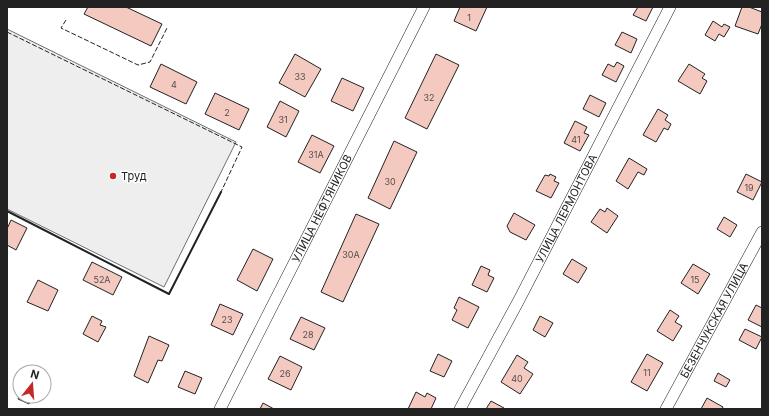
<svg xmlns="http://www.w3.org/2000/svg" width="769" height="416" font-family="Inter,sans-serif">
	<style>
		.green { fill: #eee; stroke: #6f6f6f }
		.building { fill: #f3c9c0; stroke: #222 }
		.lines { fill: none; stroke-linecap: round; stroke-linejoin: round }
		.minor-casing { stroke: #222; stroke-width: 12 }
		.minor { stroke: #fff; stroke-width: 11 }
		.fence { stroke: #222; stroke-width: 1; stroke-dasharray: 5 2; stroke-linecap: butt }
		.wall { stroke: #222; stroke-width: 2 }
		.poi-dot { fill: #c62828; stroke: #fff; stroke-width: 1.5 }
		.labels { text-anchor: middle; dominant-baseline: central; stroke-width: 3; stroke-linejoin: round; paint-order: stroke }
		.number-label { font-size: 9px; fill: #564c4a }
		.poi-label { font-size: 11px; fill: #222; stroke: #fff; text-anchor: start }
		.street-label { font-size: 11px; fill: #222; stroke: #fff }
	</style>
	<rect width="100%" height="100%" fill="#fff"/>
	<!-- green -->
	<path class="green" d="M7,29L236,142L164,287L7,209Z"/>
	<!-- building -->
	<g class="building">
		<path d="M88,7H126L162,24L151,46L84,14Z"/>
		<path d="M460,7H487L476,31L454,21Z"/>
		<path d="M638,7H653L646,21L633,15Z"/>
		<path d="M742,7H749L762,12V24L758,34L735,26Z"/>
		<path d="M713,21L722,27L724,24L730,27L724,37L719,34L715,41L705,35Z"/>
		<path d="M622,32L637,39L631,53L615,45Z"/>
		<path d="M295,54L321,69L305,97L279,83Z"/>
		<path d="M436,54L459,65L427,129L405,118Z"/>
		<path d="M617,62L624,66L616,82L602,75L608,64L614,67Z"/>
		<path d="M161,64L197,82L186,104L150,87Z"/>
		<path d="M689,64L705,74L702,78L707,81L700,94L678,81Z"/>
		<path d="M342,78L364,88L353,111L331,101Z"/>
		<path d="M215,93L249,109L239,130L205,114Z"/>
		<path d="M590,95L606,103L599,117L583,109Z"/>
		<path d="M280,101L299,111L286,137L267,127Z"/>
		<path d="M658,109L668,115L665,120L671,124L668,130L664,128L656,142L643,135Z"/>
		<path d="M575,121L587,127L584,133L589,135L580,151L564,143Z"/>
		<path d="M312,135L334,146L320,173L298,162Z"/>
		<path d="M394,141L417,152L390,209L368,198Z"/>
		<path d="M629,158L647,169L644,175L638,172L628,189L616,181Z"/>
		<path d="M550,174L556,177L554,181L559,183L551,198L536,191L545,175L549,176Z"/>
		<path d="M746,174L762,182L753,200L737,192Z"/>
		<path d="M607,208L618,216L607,233L591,222L600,209L605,212Z"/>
		<path d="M514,213L535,225L526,240L510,232L507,226Z"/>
		<path d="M356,214L379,224L343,302L321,292Z"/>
		<path d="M724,217L737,225L730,237L717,229Z"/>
		<path d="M11,220L27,228L16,250L7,245V229Z"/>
		<path d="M253,249L273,259L257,291L237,280Z"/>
		<path d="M572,259L587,268L578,283L563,274Z"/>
		<path d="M92,262L122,277L113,295L83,280Z"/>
		<path d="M693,264L710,274L698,294L681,283Z"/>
		<path d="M481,266L490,270L488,275L494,278L487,292L472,285Z"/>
		<path d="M38,280L58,290L48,311L27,302Z"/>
		<path d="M459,297L479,307L468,328L452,320L457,310L454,308Z"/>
		<path d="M220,304L243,314L233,335L211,325Z"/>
		<path d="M756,305L762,308V327L748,320Z"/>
		<path d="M670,310L679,316L675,322L682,326L673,341L657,331Z"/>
		<path d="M92,316L102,321L100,325L106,327L98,342L83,334Z"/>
		<path d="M540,316L553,323L545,337L533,330Z"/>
		<path d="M301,317L325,328L314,350L290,339Z"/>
		<path d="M745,329L762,337L756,349L739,340Z"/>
		<path d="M149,336L169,345L162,361L158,360L148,383L134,376Z"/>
		<path d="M438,354L452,361L444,377L430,371Z"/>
		<path d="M647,354L663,363L647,391L631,382Z"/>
		<path d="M517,355L528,362L524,368L533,374L520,394L501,382Z"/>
		<path d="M280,356L302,367L291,390L268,379Z"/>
		<path d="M185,371L202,378L195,394L178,387Z"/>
		<path d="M718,373L730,380L726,387L714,381Z"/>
		<path d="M416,392L425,397L427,393L436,398L431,409H408Z"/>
		<path d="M20,394V396H32L29,404L18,399Z"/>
		<path d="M707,398L723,407L722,409H701Z"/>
		<path d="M491,401L504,408L503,409H486Z"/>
		<path d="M263,403L274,409H260Z"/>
	</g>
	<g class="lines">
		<defs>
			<g id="minor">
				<path id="s1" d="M220,409L424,7"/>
				<path id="s2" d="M460,409L519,300L670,7"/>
				<path id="s3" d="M666,409L762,232"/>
			</g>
		</defs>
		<!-- minor casing -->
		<use href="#minor" class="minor-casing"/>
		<!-- minor -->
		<use href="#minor" class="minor"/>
		<!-- fence -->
		<g class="fence">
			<path d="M66,20L61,28L138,65L150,62L167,28"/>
			<path d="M7,32L242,147L221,192"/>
		</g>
		<!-- wall -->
		<path class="wall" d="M7,211L169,294L221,192"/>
	</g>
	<!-- markers -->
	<circle class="poi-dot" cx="113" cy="176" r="4"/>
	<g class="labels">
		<!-- number labels -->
		<g class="number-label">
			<text x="469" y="17">1</text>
			<text x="300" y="76">33</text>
			<text x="174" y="84">4</text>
			<text x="429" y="97">32</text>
			<text x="227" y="112">2</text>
			<text x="283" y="119">31</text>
			<text x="576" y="139">41</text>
			<text x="316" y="154">31А</text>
			<text x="390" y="181">30</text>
			<text x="749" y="187">19</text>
			<text x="351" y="254">30А</text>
			<text x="102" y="279">52А</text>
			<text x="695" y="279">15</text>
			<text x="227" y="319">23</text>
			<text x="308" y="334">28</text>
			<text x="647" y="372">11</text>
			<text x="285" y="373">26</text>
			<text x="517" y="378">40</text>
		</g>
		<!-- poi labels -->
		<g class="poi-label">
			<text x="121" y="176">Труд</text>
		</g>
		<!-- street labels -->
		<g class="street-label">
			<text stroke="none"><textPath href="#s1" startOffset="225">УЛИЦА НЕФТЯНИКОВ</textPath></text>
			<text stroke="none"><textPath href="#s2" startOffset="227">УЛИЦА ЛЕРМОНТОВА</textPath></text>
			<text stroke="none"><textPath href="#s3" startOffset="101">БЕЗЕНЧУКСКАЯ УЛИЦА</textPath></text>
		</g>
	</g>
	<!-- border -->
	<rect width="769" height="416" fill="none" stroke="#222222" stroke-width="16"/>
	<!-- north arrow -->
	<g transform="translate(32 384) rotate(17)"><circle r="19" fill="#ffffff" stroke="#a7a7a7"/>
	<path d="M0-3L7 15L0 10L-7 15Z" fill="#c62828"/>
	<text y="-6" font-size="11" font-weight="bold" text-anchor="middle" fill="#222222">N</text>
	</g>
</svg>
